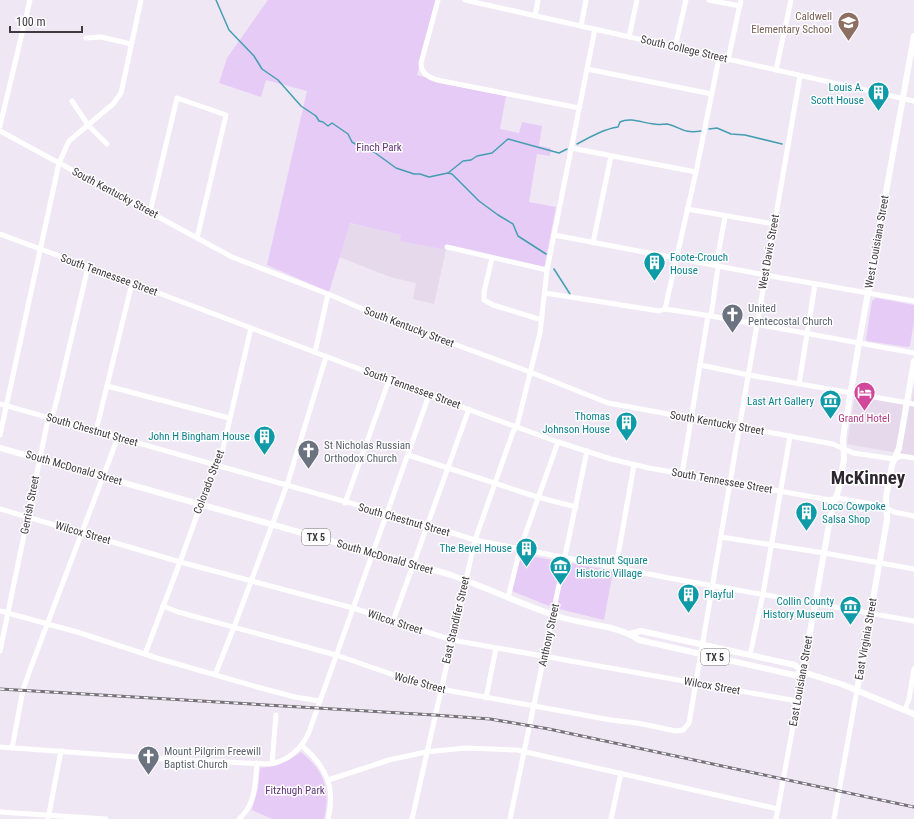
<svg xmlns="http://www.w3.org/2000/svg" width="914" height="819" font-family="'Roboto Condensed',sans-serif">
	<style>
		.commercial { fill: #e6d9ec }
		.green { fill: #e5cbf5 }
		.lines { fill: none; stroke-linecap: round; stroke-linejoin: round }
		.stream { stroke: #459eb1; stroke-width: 1.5 }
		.minor { stroke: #fff; stroke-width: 5 }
		.major { stroke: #fff; stroke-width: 6 }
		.rail-casing { stroke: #77717a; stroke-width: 3 }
		.rail { stroke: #fff; stroke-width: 1.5; stroke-dasharray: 4.5; stroke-linecap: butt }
		.labels { text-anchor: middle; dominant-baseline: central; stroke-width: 3; stroke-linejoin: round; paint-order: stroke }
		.shield { fill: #fff; stroke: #787579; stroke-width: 1 }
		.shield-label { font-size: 10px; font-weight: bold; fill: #3e3a40 }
		.education-label { font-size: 11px; fill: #785e54; stroke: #fff; text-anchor: end }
		.street-label { font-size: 11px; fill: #3e3a40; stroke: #fff }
		.culture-label { font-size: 11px; fill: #0d838f; stroke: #fff; text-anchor: end }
		.park-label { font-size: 11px; fill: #5f3377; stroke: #fff }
		.worship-label { font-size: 11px; fill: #5b616d; stroke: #fff; text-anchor: start }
		.hotel-label { font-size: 11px; fill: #b23c85; stroke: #fff }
		.town-label { font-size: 19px; font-weight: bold; fill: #2d2731; stroke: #fff }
	</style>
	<rect width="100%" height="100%" fill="#f0e7f5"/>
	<!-- commercial -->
	<g class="commercial">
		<path d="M349,223L401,235V241L446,250L434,304L413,299L416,283L390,277L339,257Z"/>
		<path d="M914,386V456L847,444L855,395L911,405Z"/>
	</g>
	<!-- green -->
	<g class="green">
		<path d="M268,0H436L417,75L452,85L506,96L500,129L519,133L522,122L542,126L539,146L551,148L550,156L537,154L529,202L556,207L544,268L447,245L446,250L400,241L401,235L350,223L329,292L267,265L307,91L266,80L261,97L219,83L227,58Z"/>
		<path d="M876,298L914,305V321L910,346L907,347L867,341L866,339L872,301Z"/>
		<path d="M520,554L613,571L604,620L559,609L544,604L512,591Z"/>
		<path d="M301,752C324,770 331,791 324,819H272L252,810L258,788L260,768L275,766L290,759Z"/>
	</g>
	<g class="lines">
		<!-- stream -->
		<g class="stream">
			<path d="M216,0L229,30L254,56L262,69L278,80L301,106L316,116L319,121L323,122L328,126L332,123L348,134L352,142L362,148L374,152L396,168L414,174H420L429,177L448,173L463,161L471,160L477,156L492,153L508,139L559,153L567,149"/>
			<path d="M709,129L717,128L731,134L745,135L782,144"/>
			<path d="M577,144C590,137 604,129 618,127L620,122C630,117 643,123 654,124C658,125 663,124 667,124C681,127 683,134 701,131"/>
			<path d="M448,173L452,174L479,201L498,215L513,224L518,236L546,254"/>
			<path d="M554,269L570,294"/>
		</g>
		<!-- minor -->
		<g class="minor">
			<path d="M438,0L421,63C421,73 428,77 437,80L579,108"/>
			<path d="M465,0L914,101"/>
			<path d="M709,0L740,6"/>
			<path d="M535,16L538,0"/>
			<path d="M581,26L586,0"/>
			<path d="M629,37L637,0"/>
			<path d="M86,38L101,37L131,44"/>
			<path d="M675,47L686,0"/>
			<path d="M728,60L741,0"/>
			<path d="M587,69L712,94"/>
			<path d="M776,70L791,0"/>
			<path d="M72,101L88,125L107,144"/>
			<path d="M0,126L30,0"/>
			<path d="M0,131L232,257L328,294L386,319L530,372L608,403L833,444L853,453L894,459L901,456L914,458"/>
			<path d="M571,148L696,172"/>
			<path d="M687,209L774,224"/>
			<path d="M150,212L177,98L226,115L197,238"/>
			<path d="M0,234L132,283L412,389L558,442L611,459L649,468L824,499L829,500L838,498L876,505L882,506L894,512L914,516"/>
			<path d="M554,235L765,275L914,301"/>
			<path d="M593,243L611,156"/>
			<path d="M447,247L547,270"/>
			<path d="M492,258L484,292V300L493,305L542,320"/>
			<path d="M716,266L725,217"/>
			<path d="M545,293L647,309L659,311L665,309L711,316L914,353"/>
			<path d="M665,309L696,172L719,58"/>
			<path d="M711,316L718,267"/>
			<path d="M315,352L328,294"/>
			<path d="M700,365L749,375L914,404"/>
			<path d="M799,384L815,284"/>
			<path d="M107,386L229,418"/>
			<path d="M0,404L414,521L475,540L669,578L914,621"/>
			<path d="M96,431L132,283"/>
			<path d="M0,435L59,163L69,141L113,104L121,93L141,0"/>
			<path d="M408,455L537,497L576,507"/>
			<path d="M682,474L708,316"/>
			<path d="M345,503L389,380"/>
			<path d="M0,509L180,562L353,608L452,640L797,701"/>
			<path d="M721,537L824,553L914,569"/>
			<path d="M616,567L634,465"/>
			<path d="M508,598L520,549L558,442"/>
			<path d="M163,606L178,612L336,655L417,683L446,690L611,720L637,723L676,731L683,730L689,723C726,508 762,291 800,76"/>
			<path d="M0,611L77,632L160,659L257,687L295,697L320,701"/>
			<path d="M393,621L469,409"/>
			<path d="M0,651L47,424L53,414L58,395L88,267"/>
			<path d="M145,654L180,562L213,471L221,457L251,328"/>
			<path d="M750,655L763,594L790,436"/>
			<path d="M215,675L234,627L287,485L326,357"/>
			<path d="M486,698L496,648"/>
			<path d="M905,710L909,699L914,669"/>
			<path d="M301,745C326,766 336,787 328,819"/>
			<path d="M0,747L164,759L269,764C288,762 302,748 309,732L429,395"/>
			<path d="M12,748L23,690L31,667L118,437"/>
			<path d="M272,763L276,715"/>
			<path d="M328,780L389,760L426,752L465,748L517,750L778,809"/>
			<path d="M0,812L106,819"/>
			<path d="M48,819L61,751"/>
			<path d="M239,819C256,804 255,784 257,763"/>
			<path d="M412,819L475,540L513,432L517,426L540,333L547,270L595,29"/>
			<path d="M510,819L587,451"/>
			<path d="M611,819L621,773"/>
			<path d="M776,819L803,672"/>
			<path d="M834,819L857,690"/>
		</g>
		<!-- major -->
		<g class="major">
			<path d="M0,448L448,574C486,587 522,605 560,617C585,625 618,625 639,640L794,675L803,672"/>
			<path d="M630,634L641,631L795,665L803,672L841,684L914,714"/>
			<path d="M803,672L831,513L839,488L844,459L843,438L859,343L914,36"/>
			<path d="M857,690L887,520L886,497L892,465L899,448L914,361"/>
		</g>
		<defs>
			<path id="rail" d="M0,689L434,715L490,719L549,729L914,807"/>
		</defs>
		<!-- rail casing -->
		<use href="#rail" class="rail-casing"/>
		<!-- rail -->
		<use href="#rail" class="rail"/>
	</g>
	<!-- icons -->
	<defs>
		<symbol id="school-pin" viewBox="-11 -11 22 30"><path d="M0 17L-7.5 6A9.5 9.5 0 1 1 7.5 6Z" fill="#8d6e63" stroke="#fff"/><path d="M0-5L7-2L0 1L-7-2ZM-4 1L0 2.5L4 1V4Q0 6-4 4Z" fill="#fff"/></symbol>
		<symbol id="building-pin" viewBox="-11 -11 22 30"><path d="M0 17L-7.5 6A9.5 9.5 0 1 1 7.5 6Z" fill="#0f9aa8" stroke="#fff"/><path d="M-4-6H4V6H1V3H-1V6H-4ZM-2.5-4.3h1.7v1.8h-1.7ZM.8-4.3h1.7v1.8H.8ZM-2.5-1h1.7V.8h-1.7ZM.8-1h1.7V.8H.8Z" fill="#fff"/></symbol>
		<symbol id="church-pin" viewBox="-11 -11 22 30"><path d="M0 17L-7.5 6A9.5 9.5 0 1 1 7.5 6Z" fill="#6b7280" stroke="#fff"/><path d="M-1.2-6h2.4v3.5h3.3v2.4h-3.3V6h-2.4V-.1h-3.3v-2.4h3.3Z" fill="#fff"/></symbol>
		<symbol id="hotel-pin" viewBox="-11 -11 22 30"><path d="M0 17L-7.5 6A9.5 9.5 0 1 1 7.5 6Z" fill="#d1479c" stroke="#fff"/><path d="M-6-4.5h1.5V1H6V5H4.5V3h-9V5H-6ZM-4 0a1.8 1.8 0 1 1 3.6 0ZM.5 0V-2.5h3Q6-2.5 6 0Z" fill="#fff"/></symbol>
		<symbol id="museum-pin" viewBox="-11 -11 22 30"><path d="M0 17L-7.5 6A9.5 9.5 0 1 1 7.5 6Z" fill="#0f9aa8" stroke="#fff"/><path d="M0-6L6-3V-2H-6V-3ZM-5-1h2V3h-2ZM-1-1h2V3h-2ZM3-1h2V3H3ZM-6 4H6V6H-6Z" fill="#fff"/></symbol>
	</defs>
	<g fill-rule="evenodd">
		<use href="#school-pin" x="836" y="10" width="25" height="34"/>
		<use href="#building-pin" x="866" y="80" width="25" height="34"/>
		<use href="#building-pin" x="642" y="250" width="25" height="34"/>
		<use href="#church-pin" x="720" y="302" width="25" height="34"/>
		<use href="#hotel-pin" x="852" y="380" width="25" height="34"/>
		<use href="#museum-pin" x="818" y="388" width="25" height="34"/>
		<use href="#building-pin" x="614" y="410" width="25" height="34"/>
		<use href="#building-pin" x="252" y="424" width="25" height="34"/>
		<use href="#church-pin" x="296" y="438" width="25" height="34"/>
		<use href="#building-pin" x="794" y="500" width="25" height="34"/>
		<use href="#building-pin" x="514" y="536" width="25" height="34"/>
		<use href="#museum-pin" x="548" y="554" width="25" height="34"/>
		<use href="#building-pin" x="676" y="582" width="25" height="34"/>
		<use href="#museum-pin" x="838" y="594" width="25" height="34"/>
		<use href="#church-pin" x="136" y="744" width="25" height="34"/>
	</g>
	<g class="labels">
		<!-- shield labels -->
		<g class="shield">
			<rect x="302" y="529" width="28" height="16" rx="3"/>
			<rect x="701" y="649" width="28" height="16" rx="3"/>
		</g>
		<g class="shield-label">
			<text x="316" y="537">TX 5</text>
			<text x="715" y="657">TX 5</text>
		</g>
		<!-- education labels -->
		<g class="education-label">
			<text x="832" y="16">Caldwell<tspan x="832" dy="13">Elementary School</tspan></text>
		</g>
		<!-- street labels -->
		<g class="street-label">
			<text transform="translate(684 49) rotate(13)">South College Street</text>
			<text transform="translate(115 193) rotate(28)">South Kentucky Street</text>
			<text transform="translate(877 242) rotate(-80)">West Louisiana Street</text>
			<text transform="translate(769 252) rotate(-80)">West Davis Street</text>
			<text transform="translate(109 275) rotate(20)">South Tennessee Street</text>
			<text transform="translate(409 327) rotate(21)">South Kentucky Street</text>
			<text transform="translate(412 388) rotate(20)">South Tennessee Street</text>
			<text transform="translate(717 423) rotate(10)">South Kentucky Street</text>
			<text transform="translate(92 430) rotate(16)">South Chestnut Street</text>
			<text transform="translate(74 468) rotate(16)">South McDonald Street</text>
			<text transform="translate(722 481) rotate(10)">South Tennessee Street</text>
			<text transform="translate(209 482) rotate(-69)">Colorado Street</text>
			<text transform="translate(30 505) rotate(-79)">Gerrish Street</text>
			<text transform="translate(404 520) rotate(16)">South Chestnut Street</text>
			<text transform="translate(83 533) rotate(16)">Wilcox Street</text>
			<text transform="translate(385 557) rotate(16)">South McDonald Street</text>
			<text transform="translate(456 620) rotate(-77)">East Standifer Street</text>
			<text transform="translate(395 622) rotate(18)">Wilcox Street</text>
			<text transform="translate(549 635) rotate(-78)">Anthony Street</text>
			<text transform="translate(866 639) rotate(-80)">East Virginia Street</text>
			<text transform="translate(801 681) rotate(-80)">East Louisiana Street</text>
			<text transform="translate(420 683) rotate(15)">Wolfe Street</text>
			<text transform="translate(712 686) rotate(10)">Wilcox Street</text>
		</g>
		<!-- culture labels -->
		<g class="culture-label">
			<text x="864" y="87">Louis A.<tspan x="864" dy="13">Scott House</tspan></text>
			<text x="670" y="257" text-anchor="start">Foote-Crouch<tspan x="670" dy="13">House</tspan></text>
			<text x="814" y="401">Last Art Gallery</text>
			<text x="610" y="416">Thomas<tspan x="610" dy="13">Johnson House</tspan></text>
			<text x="250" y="436">John H Bingham House</text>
			<text x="822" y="506" text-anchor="start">Loco Cowpoke<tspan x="822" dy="13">Salsa Shop</tspan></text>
			<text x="512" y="548">The Bevel House</text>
			<text x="576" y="560" text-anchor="start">Chestnut Square<tspan x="576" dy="13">Historic Village</tspan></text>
			<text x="704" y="594" text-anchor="start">Playful</text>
			<text x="834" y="601">Collin County<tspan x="834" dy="13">History Museum</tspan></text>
		</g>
		<!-- park labels -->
		<g class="park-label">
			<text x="379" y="147">Finch Park</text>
			<text x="295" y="790">Fitzhugh Park</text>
		</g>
		<!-- worship labels -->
		<g class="worship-label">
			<text x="748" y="308">United<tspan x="748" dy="13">Pentecostal Church</tspan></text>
			<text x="324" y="445">St Nicholas Russian<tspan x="324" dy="13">Orthodox Church</tspan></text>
			<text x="164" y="751">Mount Pilgrim Freewill<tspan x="164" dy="13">Baptist Church</tspan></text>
		</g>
		<!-- hotel labels -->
		<g class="hotel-label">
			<text x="864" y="418">Grand Hotel</text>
		</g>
		<!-- town labels -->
		<g class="town-label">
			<text x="868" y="477">McKinney</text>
		</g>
	</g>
	<!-- scale -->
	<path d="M10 26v6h72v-6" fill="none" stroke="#3e3a40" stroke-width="2"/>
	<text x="16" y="26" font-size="12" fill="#3e3a40" stroke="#ffffff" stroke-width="3" paint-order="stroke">100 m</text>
</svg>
